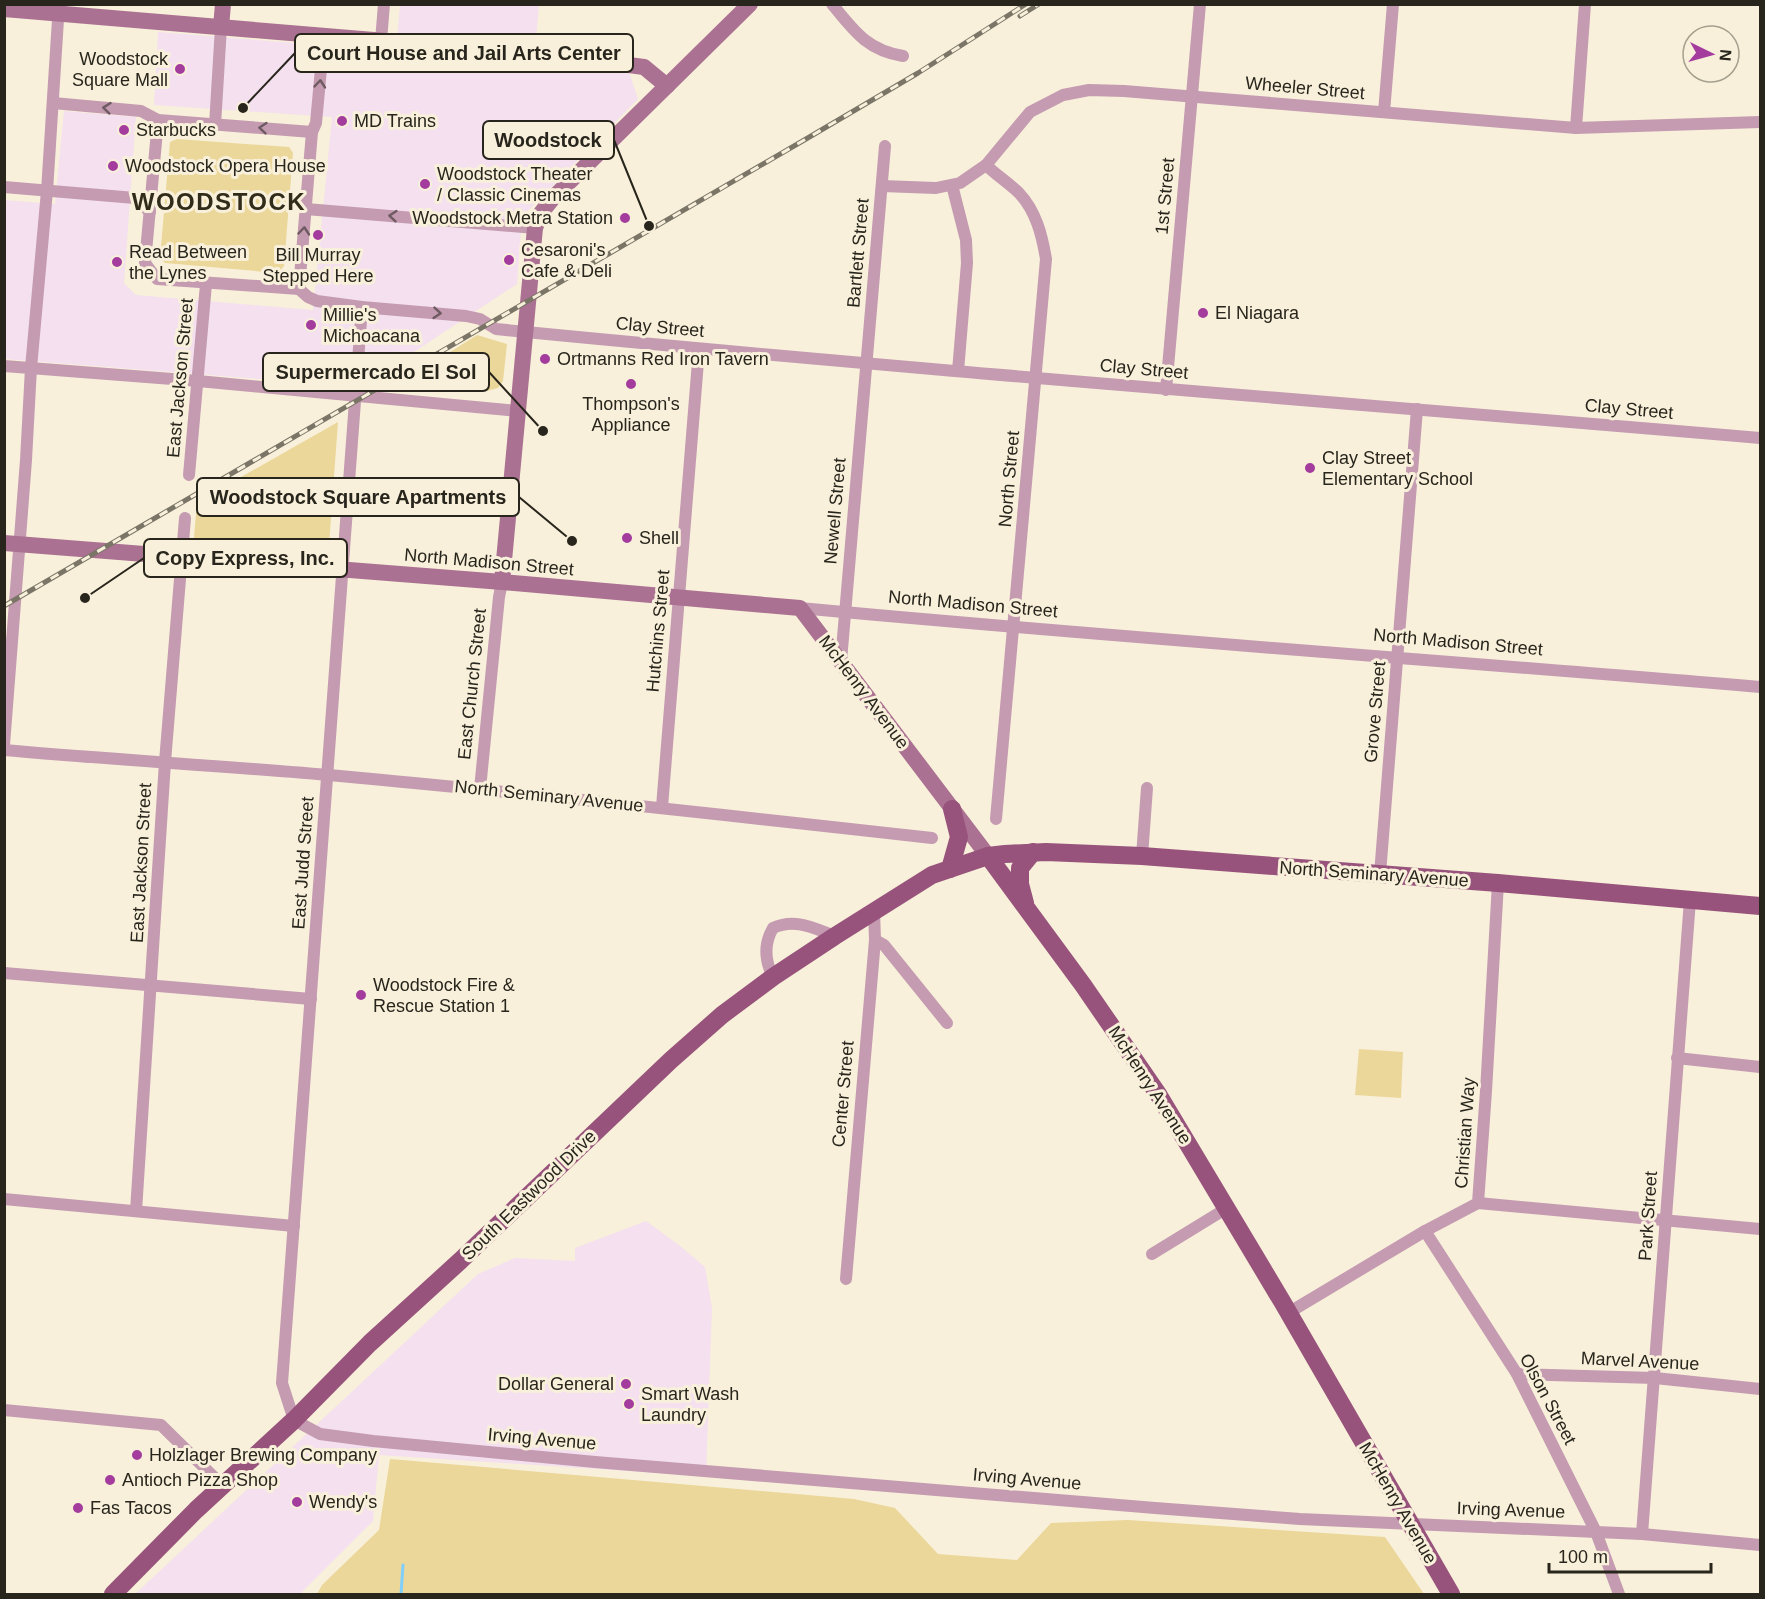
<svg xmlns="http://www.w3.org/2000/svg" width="1765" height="1599" font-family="Helvetica,sans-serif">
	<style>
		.commercial { fill: #f4e0ef }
		.green { fill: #ecd79a }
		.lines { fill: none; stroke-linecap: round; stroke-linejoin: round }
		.stream { stroke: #80cffb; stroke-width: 3 }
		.street { stroke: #c49bb1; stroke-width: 12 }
		.secondary { stroke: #ab7192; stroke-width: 16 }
		.primary { stroke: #98537c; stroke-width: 18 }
		.rail-casing { stroke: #7a7567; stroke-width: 5 }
		.rail { stroke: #f8f0da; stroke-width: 3; stroke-dasharray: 9; stroke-linecap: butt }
		.oneway { stroke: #6e5a60 }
		.poi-dot { fill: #a43c9e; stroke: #f8f0da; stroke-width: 2 }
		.labels { text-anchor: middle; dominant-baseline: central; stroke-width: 6; stroke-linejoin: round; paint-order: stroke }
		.poi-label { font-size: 18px; fill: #28251d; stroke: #f8f0da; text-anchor: start }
		.street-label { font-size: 18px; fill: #28251d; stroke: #f8f0da }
		.district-label { font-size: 24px; font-weight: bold; letter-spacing: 1.5px; fill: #312b19; stroke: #f8f0da }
		.leader { fill: none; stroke: #28251d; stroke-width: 2 }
		.callout-dot { fill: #28251d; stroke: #f8f0da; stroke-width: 2 }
		.callout { fill: #f8f0da; stroke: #28251d; stroke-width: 2 }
		.callout-label { font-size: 20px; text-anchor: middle; font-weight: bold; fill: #28251d }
	</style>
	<rect width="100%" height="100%" fill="#f8f0da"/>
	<!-- commercial -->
	<g class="commercial">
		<path d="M400,5H539L534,63L629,72L638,99L522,217L517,284L361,387L5,359L4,200L55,204L64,111L136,117L124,283L136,295L313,310L332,117L154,105L158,32L396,51Z"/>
		<path d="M646,1221L679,1245L705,1267L712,1308L706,1476L379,1455L373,1521L300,1594H135L478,1274L515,1258L575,1261V1248Z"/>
	</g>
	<!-- green -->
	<g class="green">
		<path d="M177,139L289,147L293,153L284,266L278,273L165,263L160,258L170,142Z"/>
		<path d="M477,335L507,344L503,381L498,388L487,391L398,385Z"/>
		<path d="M338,422L328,559L193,549L197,502Z"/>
		<path d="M1359,1049L1403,1052L1401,1098L1355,1095Z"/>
		<path d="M390,1459L854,1499L895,1508L938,1554L1017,1560L1051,1523L1128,1520L1385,1537L1424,1594H317L322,1585L379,1530Z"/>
	</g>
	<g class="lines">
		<!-- stream -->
		<path class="stream" d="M401,1594L403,1565"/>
		<!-- street -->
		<g class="street">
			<path d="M832,4C854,31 867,50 903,56"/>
			<path d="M381,41L384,4"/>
			<path d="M53,103L141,111L158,120L312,132"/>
			<path d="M1384,112L1393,4"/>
			<path d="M158,120L145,263L157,279L299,289"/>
			<path d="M215,125L221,27"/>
			<path d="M1576,128L1585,4"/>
			<path d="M986,165C996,175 1009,183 1019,193C1036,211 1042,235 1046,259L996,819"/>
			<path d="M952,185L966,240L967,263L958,371"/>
			<path d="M882,186L936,188L960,183L986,165L1030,112L1063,95L1089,90L1124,91L1576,128L1760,122"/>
			<path d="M4,187L135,198L150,212"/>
			<path d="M306,209L535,228"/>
			<path d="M299,289L308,297L317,301L362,307L466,316L480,319L496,329L526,332C937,372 1349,403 1760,438"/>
			<path d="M299,289L312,132L316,123L324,36"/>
			<path d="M362,307L282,1383L294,1420L320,1434L373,1441L595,1462L1155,1508L1300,1519L1642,1534L1760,1545"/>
			<path d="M4,366L198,381L518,411"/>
			<path d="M1166,390L1200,4"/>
			<path d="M189,475L206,284"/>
			<path d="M800,608C1120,638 1441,660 1760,687"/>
			<path d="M841,661L885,146"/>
			<path d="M4,745L26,460L31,368L47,191L59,4"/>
			<path d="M4,750C116,760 229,766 340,776C538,794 735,816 932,838"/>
			<path d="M480,789L499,597L502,582"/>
			<path d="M662,807L699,349"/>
			<path d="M1142,856L1147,788"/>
			<path d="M1380,874L1417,409"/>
			<path d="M875,940L884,945L947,1023"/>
			<path d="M4,973L311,999"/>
			<path d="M773,977C765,961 763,945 773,928C795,918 813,928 835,936"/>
			<path d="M1677,1058L1760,1067"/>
			<path d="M4,1199L294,1226"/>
			<path d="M1478,1203L1760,1229"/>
			<path d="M136,1211L165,762L185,518"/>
			<path d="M1425,1231L1517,1374L1596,1532L1619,1594"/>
			<path d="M1152,1254L1227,1208"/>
			<path d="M846,1279L875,940L874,911"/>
			<path d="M1288,1313L1425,1231L1478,1203L1486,1091L1498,883"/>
			<path d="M1517,1374L1655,1378L1760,1389"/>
			<path d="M4,1410L161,1425L223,1486"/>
			<path d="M1642,1534L1690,900"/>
		</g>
		<!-- secondary -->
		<g class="secondary">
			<path d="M4,9L553,55L644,67L667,86"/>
			<path d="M221,27L223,4"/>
			<path d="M4,543L502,582L800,608L988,856"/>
			<path d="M502,582L535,228L541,213L553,198L750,4"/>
		</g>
		<!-- primary -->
		<g class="primary">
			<path d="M988,856L1083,985L1158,1094L1283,1303L1451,1594"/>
			<path d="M950,869L959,837L952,809"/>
			<path d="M1025,903L1020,884V868L1033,852"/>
			<path d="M113,1594L196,1510L294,1420L370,1343L460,1261L671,1060L722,1015L773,977L835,936L932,875L988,856L1005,854L1046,852L1142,856L1498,883L1760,906"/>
		</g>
		<defs>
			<g id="rail">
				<path d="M1020,16L1039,4"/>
				<path d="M4,606L806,139L918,73L1026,4"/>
			</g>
		</defs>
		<!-- rail casing -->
		<use href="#rail" class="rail-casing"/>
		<!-- rail -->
		<use href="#rail" class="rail"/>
	</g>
	<!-- one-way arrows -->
	<defs><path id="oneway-chevron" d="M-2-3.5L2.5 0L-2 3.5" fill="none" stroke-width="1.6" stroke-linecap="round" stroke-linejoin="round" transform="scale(1.5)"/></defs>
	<g class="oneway">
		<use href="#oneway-chevron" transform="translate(320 84) rotate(-85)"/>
		<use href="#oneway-chevron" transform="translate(107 108) rotate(-174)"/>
		<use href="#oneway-chevron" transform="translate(263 128) rotate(-175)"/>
		<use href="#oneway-chevron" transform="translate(393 216) rotate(-175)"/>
		<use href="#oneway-chevron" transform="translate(304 231) rotate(-85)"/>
		<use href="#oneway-chevron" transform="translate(437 313) rotate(5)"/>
	</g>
	<!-- markers -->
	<g class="poi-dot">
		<circle cx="180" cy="69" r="6"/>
		<circle cx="342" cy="121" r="6"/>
		<circle cx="124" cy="130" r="6"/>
		<circle cx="113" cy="166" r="6"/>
		<circle cx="425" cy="184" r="6"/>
		<circle cx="625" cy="218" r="6"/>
		<circle cx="318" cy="235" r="6"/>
		<circle cx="509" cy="260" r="6"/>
		<circle cx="117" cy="262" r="6"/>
		<circle cx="1203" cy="313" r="6"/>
		<circle cx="311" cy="325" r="6"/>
		<circle cx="545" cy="359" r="6"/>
		<circle cx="631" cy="384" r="6"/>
		<circle cx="1310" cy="468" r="6"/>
		<circle cx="627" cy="538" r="6"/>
		<circle cx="361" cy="995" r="6"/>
		<circle cx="626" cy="1384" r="6"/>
		<circle cx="629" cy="1404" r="6"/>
		<circle cx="137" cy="1455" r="6"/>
		<circle cx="110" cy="1480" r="6"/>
		<circle cx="297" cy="1502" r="6"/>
		<circle cx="78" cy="1508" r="6"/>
	</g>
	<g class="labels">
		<!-- poi labels -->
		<g class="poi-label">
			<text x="168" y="59" text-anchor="end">Woodstock<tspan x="168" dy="21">Square Mall</tspan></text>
			<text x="354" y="121">MD Trains</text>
			<text x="136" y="130">Starbucks</text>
			<text x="125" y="166">Woodstock Opera House</text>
			<text x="437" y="174">Woodstock Theater<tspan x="437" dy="21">/ Classic Cinemas</tspan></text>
			<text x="613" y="218" text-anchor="end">Woodstock Metra Station</text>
			<text x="521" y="250">Cesaroni's<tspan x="521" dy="21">Cafe &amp; Deli</tspan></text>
			<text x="129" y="252">Read Between<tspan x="129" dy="21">the Lynes</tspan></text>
			<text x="318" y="255" text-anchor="middle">Bill Murray<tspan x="318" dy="21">Stepped Here</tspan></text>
			<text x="1215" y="313">El Niagara</text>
			<text x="323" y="315">Millie's<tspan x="323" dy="21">Michoacana</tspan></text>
			<text x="557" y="359">Ortmanns Red Iron Tavern</text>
			<text x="631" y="404" text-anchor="middle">Thompson's<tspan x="631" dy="21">Appliance</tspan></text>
			<text x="1322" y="458">Clay Street<tspan x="1322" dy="21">Elementary School</tspan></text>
			<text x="639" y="538">Shell</text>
			<text x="373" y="985">Woodstock Fire &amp;<tspan x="373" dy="21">Rescue Station 1</tspan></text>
			<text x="614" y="1384" text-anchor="end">Dollar General</text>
			<text x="641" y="1394">Smart Wash<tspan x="641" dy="21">Laundry</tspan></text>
			<text x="149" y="1455">Holzlager Brewing Company</text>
			<text x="122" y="1480">Antioch Pizza Shop</text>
			<text x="309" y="1502">Wendy's</text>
			<text x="90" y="1508">Fas Tacos</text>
		</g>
		<!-- street labels -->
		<g class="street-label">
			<text transform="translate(1305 88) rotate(5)">Wheeler Street</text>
			<text transform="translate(1165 196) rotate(-85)">1st Street</text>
			<text transform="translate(858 253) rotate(-85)">Bartlett Street</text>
			<text transform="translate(660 327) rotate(5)">Clay Street</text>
			<text transform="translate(1144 369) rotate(5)">Clay Street</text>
			<text transform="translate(180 378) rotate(-85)">East Jackson Street</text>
			<text transform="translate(1629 409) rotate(5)">Clay Street</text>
			<text transform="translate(1009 479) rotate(-85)">North Street</text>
			<text transform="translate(835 511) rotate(-85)">Newell Street</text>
			<text transform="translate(489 562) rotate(5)">North Madison Street</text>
			<text transform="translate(973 604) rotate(5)">North Madison Street</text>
			<text transform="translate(658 631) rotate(-85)">Hutchins Street</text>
			<text transform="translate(1458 642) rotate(5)">North Madison Street</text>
			<text transform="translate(472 684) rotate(-84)">East Church Street</text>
			<text transform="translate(864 692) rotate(53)">McHenry Avenue</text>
			<text transform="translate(1375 712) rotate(-85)">Grove Street</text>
			<text transform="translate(549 796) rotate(6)">North Seminary Avenue</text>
			<text transform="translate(141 863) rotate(-87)">East Jackson Street</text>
			<text transform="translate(303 863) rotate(-86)">East Judd Street</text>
			<text transform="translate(1374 874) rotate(4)">North Seminary Avenue</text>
			<text transform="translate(1150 1085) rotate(57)">McHenry Avenue</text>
			<text transform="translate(843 1094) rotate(-85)">Center Street</text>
			<text transform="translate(1465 1133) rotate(-86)">Christian Way</text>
			<text transform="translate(529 1195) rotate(-44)">South Eastwood Drive</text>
			<text transform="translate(1648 1216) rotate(-86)">Park Street</text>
			<text transform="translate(1640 1361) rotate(3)">Marvel Avenue</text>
			<text transform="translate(1548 1399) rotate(62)">Olson Street</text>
			<text transform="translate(542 1439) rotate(5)">Irving Avenue</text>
			<text transform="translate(1027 1479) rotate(5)">Irving Avenue</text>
			<text transform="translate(1398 1503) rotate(60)">McHenry Avenue</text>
			<text transform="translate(1511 1510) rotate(2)">Irving Avenue</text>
		</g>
		<!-- district labels -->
		<g class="district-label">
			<text x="219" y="201">WOODSTOCK</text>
		</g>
	</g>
	<!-- callouts -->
	<path class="leader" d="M243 108L295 53M649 226L614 140M543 431L489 372M572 541L519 497M85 598L144 558"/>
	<g class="callout-dot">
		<circle cx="243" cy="108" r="6"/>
		<circle cx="649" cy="226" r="6"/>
		<circle cx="543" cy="431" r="6"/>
		<circle cx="572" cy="541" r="6"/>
		<circle cx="85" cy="598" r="6"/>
	</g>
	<g class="callout">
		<rect x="295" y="34" width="338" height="38" rx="6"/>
		<rect x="483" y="121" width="131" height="38" rx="6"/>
		<rect x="263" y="353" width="226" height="38" rx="6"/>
		<rect x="197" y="478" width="322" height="38" rx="6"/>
		<rect x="144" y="539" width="203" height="38" rx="6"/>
	</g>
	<g class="callout-label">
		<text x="464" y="60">Court House and Jail Arts Center</text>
		<text x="548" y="147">Woodstock</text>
		<text x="376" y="379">Supermercado El Sol</text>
		<text x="358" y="504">Woodstock Square Apartments</text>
		<text x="245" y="565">Copy Express, Inc.</text>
	</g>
	<!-- border -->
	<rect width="1765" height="1599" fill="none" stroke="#28251d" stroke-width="12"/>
	<!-- north arrow -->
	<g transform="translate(1711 54) rotate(95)"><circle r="28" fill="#f8f0da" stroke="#a59f8e" stroke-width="1.5"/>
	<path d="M0-4.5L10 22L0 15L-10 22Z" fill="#a43c9e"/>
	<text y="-9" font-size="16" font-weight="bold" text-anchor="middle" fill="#28251d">N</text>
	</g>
	<!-- scale -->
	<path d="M1549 1563v9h162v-9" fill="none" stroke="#28251d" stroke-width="3"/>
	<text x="1558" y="1563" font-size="18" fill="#28251d" stroke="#f8f0da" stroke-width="4.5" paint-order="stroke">100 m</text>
</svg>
